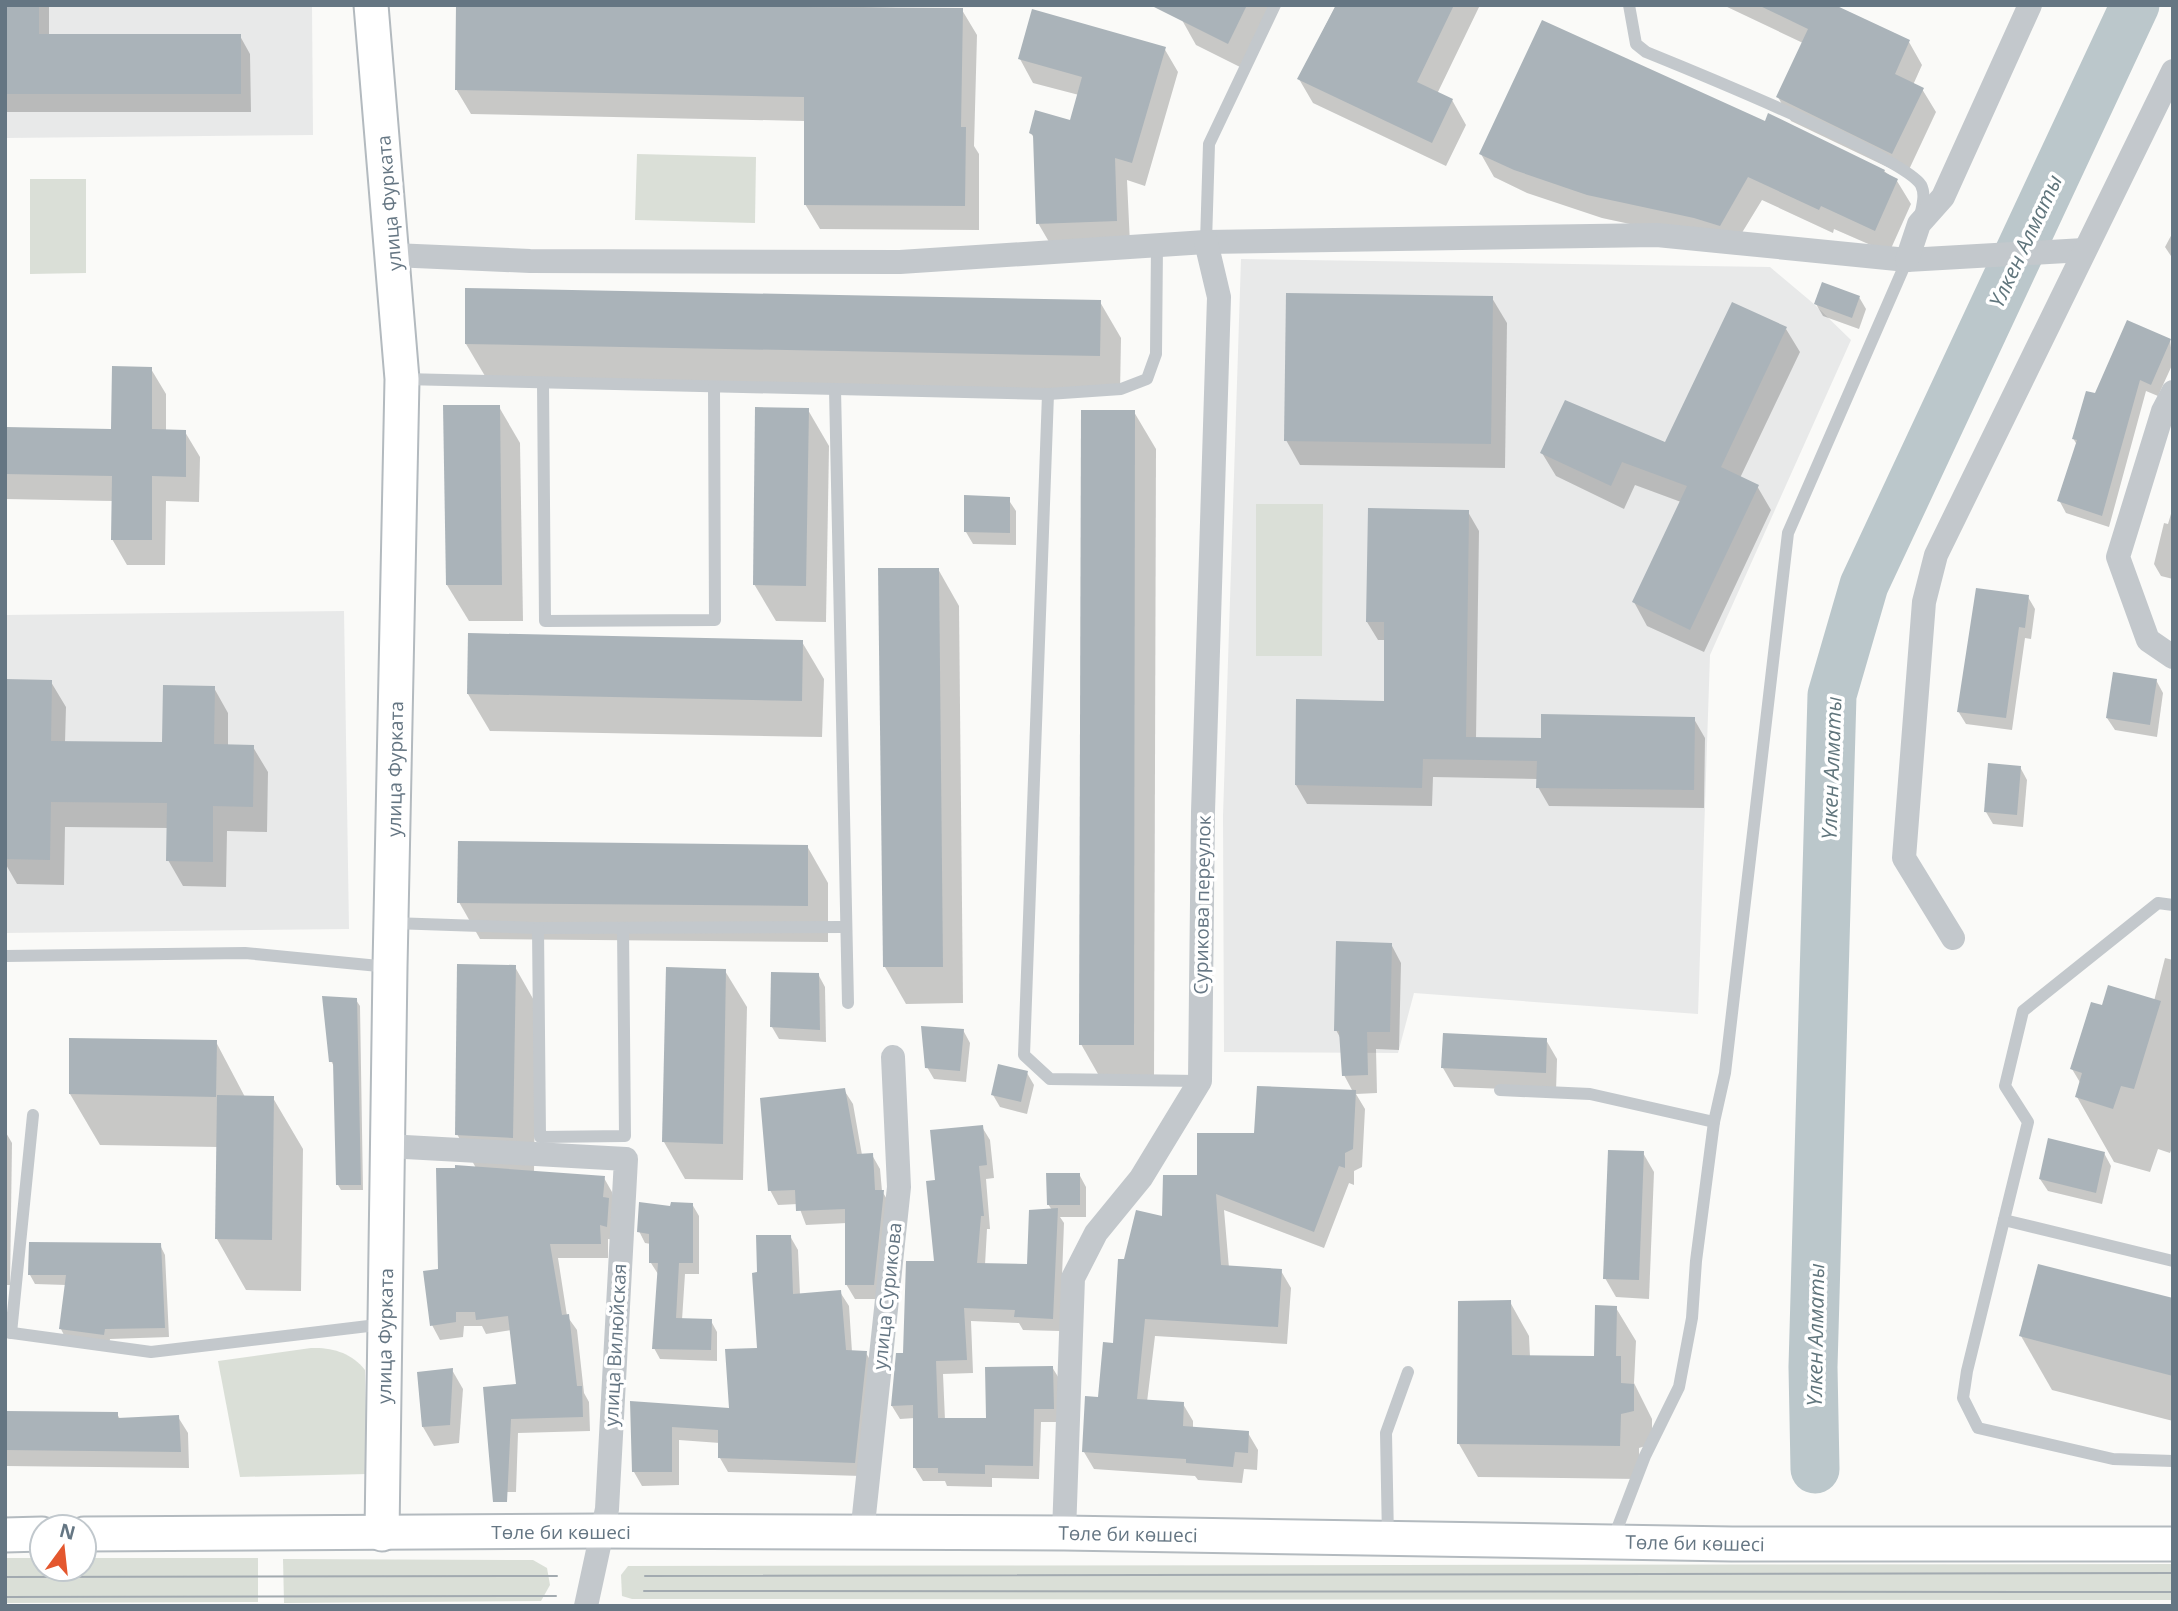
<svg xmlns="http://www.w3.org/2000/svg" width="2178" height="1611" font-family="'Open Sans',sans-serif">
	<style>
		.built { fill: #e8e9e9 }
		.green { fill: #dadfd7 }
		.shadow { fill: #0003 }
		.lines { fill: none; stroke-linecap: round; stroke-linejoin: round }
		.river { stroke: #bbc7cb; stroke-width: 49 }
		.building { fill: #aab3b9 }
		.secondary-casing { stroke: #b3babf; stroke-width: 37 }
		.lane { stroke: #c3c8cc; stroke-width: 12 }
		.street { stroke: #c3c8cc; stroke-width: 24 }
		.secondary { stroke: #fff; stroke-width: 33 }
		.tram { stroke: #a2aab0; stroke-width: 2 }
		.labels { text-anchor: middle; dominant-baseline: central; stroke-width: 7; stroke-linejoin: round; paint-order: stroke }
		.street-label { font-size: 19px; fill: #657683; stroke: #fff }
		.water-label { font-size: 21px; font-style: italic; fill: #60757c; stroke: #fff }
	</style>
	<rect width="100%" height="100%" fill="#fafaf8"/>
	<!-- built -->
	<g class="built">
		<path d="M5,5H312L313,135L5,138Z"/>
		<path d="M1241,259L1770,267L1814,304L1851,340L1710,655L1698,1014L1414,993L1398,1053L1224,1052L1223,816Z"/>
		<path d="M344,611L349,929L5,933V615Z"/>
	</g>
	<!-- green -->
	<g class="green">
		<path d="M637,154L756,157L755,223L635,220Z"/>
		<path d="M86,179V273L30,274V179Z"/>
		<path d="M1256,504H1323L1322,656H1256Z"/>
		<path d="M311,1348C332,1347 352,1353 365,1370L367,1474L240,1477L218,1361Z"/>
		<path d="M5,1558H42V1569H84V1558H258V1602L5,1603Z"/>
		<path d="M283,1559L533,1560L547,1568L550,1585L541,1601L284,1603Z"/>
		<path d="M2173,1564V1600L632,1599L622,1596L621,1575L628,1566Z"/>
	</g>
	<!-- shadow -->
	<g class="shadow">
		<path d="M5,5H49V36H240L250,54L251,112H5Z"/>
		<path d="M457,5H797L962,10L977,35L974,146L979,154V230L820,229L805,204V121L471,114L456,89Z"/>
		<path d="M1189,5H1274L1242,68L1196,45L1182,20Z"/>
		<path d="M1336,5H1480L1437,94L1452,100L1466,125L1446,166L1313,103L1299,79Z"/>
		<path d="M1723,5H1831L1909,42L1922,65L1913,85L1922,89L1936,112L1906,176L1791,121L1778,97L1803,43Z"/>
		<path d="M1164,48L1178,72L1145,186L1127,180L1130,244L1052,247L1038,223L1035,140L1031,133L1071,122L1079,95L1033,83L1020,59Z"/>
		<path d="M1765,124L1884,171L1897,181L1911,204L1889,253L1834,229L1833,233L1762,200L1732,249L1709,241L1602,218L1527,193L1494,177L1481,154Z"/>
		<path d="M2173,232V259L2165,247Z"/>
		<path d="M1859,297L1866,309L1859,329L1823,316L1816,304Z"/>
		<path d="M1492,298L1507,323L1505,468L1300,465L1286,440Z"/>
		<path d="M1100,302L1121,338L1120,392L488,381L466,344Z"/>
		<path d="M1786,329L1800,352L1740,478L1757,486L1771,510L1704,652L1647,626L1634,602L1681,502L1635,485L1624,509L1556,476L1542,453L1666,444Z"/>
		<path d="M2170,340L2173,363L2158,396L2146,391L2109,527L2066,513L2059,500L2077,445L2073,438L2096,396Z"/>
		<path d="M151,369L166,394V431L185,432L200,457L199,502L166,501L165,565H127L112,539L113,501L5,499V429L113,431Z"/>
		<path d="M499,407L520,443L523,621H469L447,585Z"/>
		<path d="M808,410L829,446L826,622L776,621L754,584Z"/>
		<path d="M1134,412L1156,449L1154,1081H1102L1081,1044Z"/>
		<path d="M1008,499L1016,511V545L973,544L966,532Z"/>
		<path d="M2173,507V579L2161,576L2154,564L2164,523L2168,524Z"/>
		<path d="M1468,512L1479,531L1476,739L1542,740L1694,719L1705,738L1704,808L1549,806L1538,787V779L1433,777L1432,806L1307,804L1296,785L1386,702V640H1378L1367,622Z"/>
		<path d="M938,569L959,606L963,1003L906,1004L885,967Z"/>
		<path d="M2028,597L2035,609L2031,639L2025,638L2012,730L1966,724L1958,711Z"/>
		<path d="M802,642L824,679L822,737L490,731L468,694Z"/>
		<path d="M2156,680L2163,693L2157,737L2115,730L2107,718Z"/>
		<path d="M51,682L66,707L65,743L164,744L214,688L228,713V746L253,747L268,772L267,832L227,831L226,887L183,886L168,860L169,828L65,827L64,885L17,884L5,863V746Z"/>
		<path d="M2020,767L2027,780L2023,827L1993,824L1986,812Z"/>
		<path d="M807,846L828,883V942L480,939L459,902Z"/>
		<path d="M1391,944L1401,963L1399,1050L1376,1049L1377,1093L1356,1094L1365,1109L1362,1167L1354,1171V1185L1349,1183L1324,1248L1224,1210L1229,1268L1281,1271L1291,1288L1287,1344L1155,1336L1147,1402L1183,1404L1193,1421V1429L1248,1433L1258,1450L1257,1470L1244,1469L1242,1483L1198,1480L1195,1476L1094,1469L1084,1452L1115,1345L1126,1261L1199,1177L1256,1134L1353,1092L1344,1075L1342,1041L1336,1030Z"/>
		<path d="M2165,958L2173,960V1146L2170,1153L2158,1149L2150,1172L2114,1162L2077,1097L2081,1084L2072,1069L2103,1007L2154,1001Z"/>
		<path d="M515,967L536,1004L534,1172L604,1178L612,1192L615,1240L608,1239V1258H558L567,1316L577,1330L584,1393L589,1402L590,1431L518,1433L516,1492H501L493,1477L518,1385L512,1330L486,1334L482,1326H464L463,1337L440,1340L432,1325L440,1271L476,1168L457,1134Z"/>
		<path d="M725,971L747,1007L743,1180L685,1179L664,1142Z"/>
		<path d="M818,974L825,987L826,1042L779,1039L772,1027Z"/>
		<path d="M356,1000L360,1006L363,1190H341L338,1185L335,1068L331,1061Z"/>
		<path d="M963,1030L970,1043L966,1082L934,1079L927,1067Z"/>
		<path d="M1546,1040L1557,1059L1556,1091L1454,1087L1443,1068Z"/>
		<path d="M216,1042L245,1097L273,1098L303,1149L301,1291L246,1290L217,1239L218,1147L100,1145L70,1094Z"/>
		<path d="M1027,1073L1034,1085L1027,1114L1000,1107L993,1095Z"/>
		<path d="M844,1090L853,1104L862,1155H872L880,1169L882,1191L891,1206L881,1299H855L846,1284L847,1223L806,1225L798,1204L778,1205L770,1190Z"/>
		<path d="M982,1127L990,1140L994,1178L986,1179L990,1229H987L985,1265L1029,1266L1052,1210L1048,1204L1079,1174L1086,1187V1217H1060L1064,1223L1060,1331L1023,1330L1019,1323L971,1321L973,1373L943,1374L945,1420H988L1052,1367L1060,1380V1422H1041L1039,1479L992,1478V1487L947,1486L945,1481H923L915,1468V1418L900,1419L892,1406L905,1355L936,1263L937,1181Z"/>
		<path d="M5,1131L12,1143L10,1285H5Z"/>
		<path d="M1643,1153L1654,1172L1649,1299L1616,1297L1605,1278Z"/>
		<path d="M2104,1153L2111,1166L2102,1204L2048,1191L2040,1179Z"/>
		<path d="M692,1204L699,1216V1274H685L682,1320L711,1321L717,1332V1361L660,1359L654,1348L658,1274L651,1263V1244L645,1243L639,1231L672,1208Z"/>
		<path d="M790,1236L798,1250L800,1295L840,1292L849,1306L852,1352L866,1353L874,1367L862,1476L728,1472L720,1458V1443L679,1440V1485L642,1486L634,1472L632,1403L731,1409L759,1350V1274Z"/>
		<path d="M160,1245L165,1255L169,1337L110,1339L109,1344L66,1339L61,1329L66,1285L35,1284L30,1275Z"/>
		<path d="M2173,1301V1421L2052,1390L2021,1336Z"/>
		<path d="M1510,1302L1529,1336L1530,1357L1595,1358L1616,1308L1636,1341L1634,1383L1652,1419V1444L1639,1448V1479L1478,1477L1459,1444Z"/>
		<path d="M452,1370L463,1389L459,1443L434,1446L423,1427Z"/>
		<path d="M5,1412L117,1414L120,1419L178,1417L188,1433L189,1468L5,1466Z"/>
	</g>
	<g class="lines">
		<!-- river -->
		<path class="river" d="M1815,1469L1813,1367L1832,695L1864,585L2135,5"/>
	</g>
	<!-- building -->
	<g class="building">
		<path d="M5,5H39V34H241V94H5Z"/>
		<path d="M456,5L963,8L961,127H966L965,206L804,205V97L455,90Z"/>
		<path d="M1150,5H1247L1228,44Z"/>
		<path d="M1336,5H1454L1417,82L1453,99L1432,143L1297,79Z"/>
		<path d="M1758,5H1835L1910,40L1895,74L1924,88L1892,154L1776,97L1808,29Z"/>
		<path d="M1032,9L1166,47L1132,163L1115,158L1117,221L1036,224L1033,135L1029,133L1035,110L1070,120L1082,77L1018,59Z"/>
		<path d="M1542,20L1765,121L1768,113L1885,170L1884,172L1898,179L1875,231L1821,206L1819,210L1748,177L1720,226L1694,218L1587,195L1514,170L1479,154Z"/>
		<path d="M1822,282L1860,296L1852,318L1814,304Z"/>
		<path d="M465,288L1101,300L1100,356L465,344Z"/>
		<path d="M1286,293L1493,296L1491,444L1284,441Z"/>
		<path d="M1732,302L1787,327L1721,467L1759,485L1690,630L1632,602L1687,486L1622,462L1611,486L1540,453L1565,400L1665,442Z"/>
		<path d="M2127,320L2171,339L2151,385L2140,380L2102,516L2057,501L2077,440L2072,439L2086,391L2095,393Z"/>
		<path d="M112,366L152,367V429L186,430V477L152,476V540H111L112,476L5,474V427L111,429Z"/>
		<path d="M443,405H500L502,585H446Z"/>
		<path d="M755,407L809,408L806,586L753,585Z"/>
		<path d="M1081,410H1135L1134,1045H1079Z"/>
		<path d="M964,495L1010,497V533L964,532Z"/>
		<path d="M1368,508L1469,510L1466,737L1541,738V714L1695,717L1694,790L1536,788L1537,761L1423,759L1422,788L1295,785L1296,699L1384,701V622H1366Z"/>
		<path d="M878,568H939L943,967H883Z"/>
		<path d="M1976,588L2029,595L2025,628L2019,627L2006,718L1957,712Z"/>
		<path d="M468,633L803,640L802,701L467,694Z"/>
		<path d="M2113,672L2157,679L2150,725L2106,718Z"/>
		<path d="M5,679L52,680L51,741L162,742L163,685L215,686L214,744L254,745L253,807L213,806V862L166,861L167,803L51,802L50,860L5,859Z"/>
		<path d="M1988,763L2021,766L2017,815L1984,812Z"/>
		<path d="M458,841L808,845V906L457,903Z"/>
		<path d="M1336,941L1392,943L1390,1032H1367L1368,1075L1342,1076L1339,1031H1334Z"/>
		<path d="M457,964L516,965L513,1138L455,1135Z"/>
		<path d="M666,967L726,969L723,1144L662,1142Z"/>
		<path d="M771,972L819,973L820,1030L770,1027Z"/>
		<path d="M2108,985L2161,1001L2134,1089L2121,1086L2113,1109L2075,1097L2082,1073L2070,1069L2091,1002L2102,1005Z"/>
		<path d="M322,996L357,998L361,1185H336L333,1062H329Z"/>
		<path d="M921,1026L964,1029L960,1071L925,1068Z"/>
		<path d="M1443,1033L1547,1038L1546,1073L1441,1068Z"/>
		<path d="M69,1038L217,1040L216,1097L69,1094Z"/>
		<path d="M998,1064L1028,1071L1021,1102L991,1095Z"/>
		<path d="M1257,1086L1356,1090L1353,1149L1345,1153V1168L1339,1166L1314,1232L1216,1194L1221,1265L1282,1269L1278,1327L1145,1319L1137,1399L1184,1402L1183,1426L1249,1431L1248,1453L1235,1452L1233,1467L1186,1463V1459L1082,1452L1085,1396L1098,1397L1103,1342L1113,1343L1118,1259H1124L1136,1210L1162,1216L1163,1175H1197V1133H1254Z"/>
		<path d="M845,1088L857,1154L873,1153L875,1190H884L874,1285H845V1209L796,1211L795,1190L768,1191L760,1098Z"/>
		<path d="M217,1095L274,1096L272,1240L215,1239Z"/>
		<path d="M983,1125L987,1165L979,1166L984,1216H981L977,1263L1027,1264L1029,1210L1058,1208L1053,1319L1014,1317L1015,1310L964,1308L967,1360L936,1361L938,1418H986L985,1367L1053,1366L1054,1409H1034L1033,1466L985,1465V1474L938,1473V1468H913V1405L891,1406L896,1353H903L906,1261H934L926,1181L935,1180L930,1130Z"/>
		<path d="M2048,1138L2105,1152L2096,1193L2039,1179Z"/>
		<path d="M1608,1150L1644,1151L1639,1280L1603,1279Z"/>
		<path d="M455,1165L605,1176L603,1197L609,1198L607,1227L600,1225L601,1244H550L562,1315L569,1314L577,1386H582L583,1417L511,1419L507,1502H493L483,1387L516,1384L508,1316L476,1320L475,1312H456V1322L430,1326L423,1271L438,1269L436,1168H455Z"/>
		<path d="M1046,1173H1080V1205H1047Z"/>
		<path d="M639,1202L670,1206L671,1202L693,1203V1263H679L676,1318L712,1319L711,1350L652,1349L658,1263H649V1234L637,1232Z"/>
		<path d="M756,1235H791L793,1294L841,1290L846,1350L867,1351L855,1463L718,1458V1430L672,1427V1472H632L630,1401L729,1408L725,1349L757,1348L752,1273L757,1272Z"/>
		<path d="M29,1242L161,1243L165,1328L105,1329L104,1335L59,1329L66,1275H28Z"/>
		<path d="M2038,1264L2173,1298V1376L2019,1336Z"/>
		<path d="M1511,1300L1512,1355L1594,1356L1595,1305L1617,1306L1616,1356H1621V1383L1634,1384V1411L1621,1414L1620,1446L1457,1444L1458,1301Z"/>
		<path d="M453,1368L450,1425L422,1427L417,1372Z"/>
		<path d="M5,1411L118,1412V1418L179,1415L181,1452L5,1450Z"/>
	</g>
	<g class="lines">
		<defs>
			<g id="secondary">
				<path d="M371,5L402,379L390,967L382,1534"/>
				<path d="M84,1534L603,1531L1064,1533L1732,1544H2173"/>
				<path d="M5,1535L42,1534"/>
			</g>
		</defs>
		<!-- secondary casing -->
		<use href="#secondary" class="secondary-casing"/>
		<!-- lane -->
		<g class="lane">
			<path d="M1629,5L1636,44L1646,52C1688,69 1904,157 1921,185C1926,195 1922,206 1920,217"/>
			<path d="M1206,242L1209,144L1275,5"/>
			<path d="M403,379L1048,394L1121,389L1147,379L1156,354L1157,245"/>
			<path d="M543,384L545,621L715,620L714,387"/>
			<path d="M835,389L848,1003"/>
			<path d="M1048,394L1024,1055L1050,1079L1199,1081"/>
			<path d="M2173,905L2158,903L2023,1011L2005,1086L2028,1122L1967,1371L1963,1398L1978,1428L2113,1459L2173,1461"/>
			<path d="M392,923L538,928L846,927"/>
			<path d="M538,928L540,1137L625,1136L623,928"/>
			<path d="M5,956L245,953L389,967"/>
			<path d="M1500,1090L1590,1094L1714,1122"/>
			<path d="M2004,1220L2173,1261"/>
			<path d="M5,1332L151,1352L385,1324"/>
			<path d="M11,1333L33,1115"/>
			<path d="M1388,1538L1386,1433L1408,1372"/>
			<path d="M1612,1542L1645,1456L1679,1387L1692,1318L1696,1261L1714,1122L1725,1073L1788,533L1907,260"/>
		</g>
		<!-- street -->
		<g class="street">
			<path d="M393,255L530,261L900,262L1206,242L1657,235L1907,260L2084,250"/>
			<path d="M1907,260L1919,224L1943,197L2030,5"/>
			<path d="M2173,392L2163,411L2118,557L2148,640L2173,657"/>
			<path d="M1953,938L1904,858L1924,602L1936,555L2173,71"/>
			<path d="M387,1146L626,1159L607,1509L586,1606"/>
			<path d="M1064,1533L1073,1278L1096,1233L1141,1178L1200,1081L1203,812L1219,297L1206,242"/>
			<path d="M862,1534L899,1187L893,1057"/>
		</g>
		<!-- secondary -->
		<use href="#secondary" class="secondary"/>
		<!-- tram -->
		<g class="tram">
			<path d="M645,1576L2173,1573"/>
			<path d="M5,1577L557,1576"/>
			<path d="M644,1591L2173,1592"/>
			<path d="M5,1597L556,1596"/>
		</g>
	</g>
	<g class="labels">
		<!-- street labels -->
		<g class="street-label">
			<text transform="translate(389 203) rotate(-95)">улица Фурката</text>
			<text transform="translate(395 769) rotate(-89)">улица Фурката</text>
			<text transform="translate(1202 905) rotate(-89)">Сурикова переулок</text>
			<text transform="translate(887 1296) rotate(-84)">улица Сурикова</text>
			<text transform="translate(385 1336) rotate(-89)">улица Фурката</text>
			<text transform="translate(615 1345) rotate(-87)">улица Вилюйская</text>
			<text x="561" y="1532">Төле би көшесі</text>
			<text transform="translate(1128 1534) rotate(1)">Төле би көшесі</text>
			<text transform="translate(1695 1543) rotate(1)">Төле би көшесі</text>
		</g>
		<!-- water labels -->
		<g class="water-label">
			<text transform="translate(2025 241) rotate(-65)">Үлкен Алматы</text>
			<text transform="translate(1831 768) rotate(-88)">Үлкен Алматы</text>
			<text transform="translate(1815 1335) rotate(-89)">Үлкен Алматы</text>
		</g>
	</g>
	<!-- border -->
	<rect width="2178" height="1611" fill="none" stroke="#657683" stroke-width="14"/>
	<!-- north arrow -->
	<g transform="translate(63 1548) rotate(15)"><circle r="33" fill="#ffffff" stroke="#c1c8cd" stroke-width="2"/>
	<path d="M0-5L12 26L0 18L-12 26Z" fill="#e4572e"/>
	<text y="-10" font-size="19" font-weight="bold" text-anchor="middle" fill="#657683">N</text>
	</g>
</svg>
